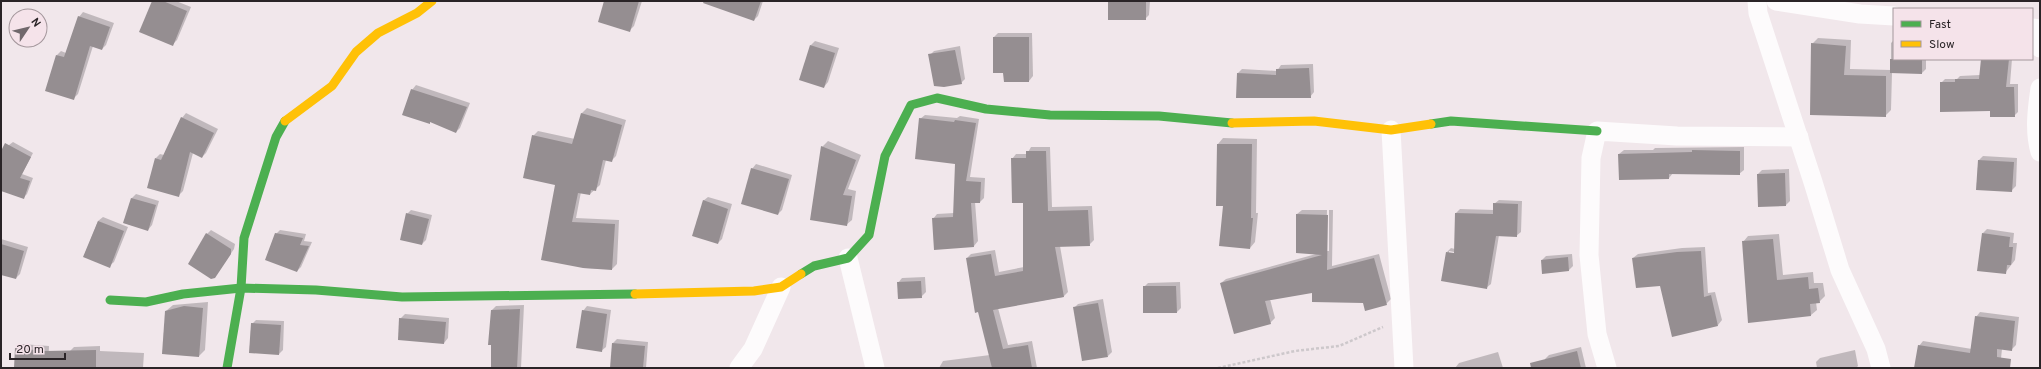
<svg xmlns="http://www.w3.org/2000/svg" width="2041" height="369" font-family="Overpass,sans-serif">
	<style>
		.shadow { fill: #0003; fill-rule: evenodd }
		.building { fill: #958e91 }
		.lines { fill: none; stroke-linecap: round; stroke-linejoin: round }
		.path { stroke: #cdc8cb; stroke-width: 2.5; stroke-dasharray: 3 2; stroke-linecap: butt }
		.street { stroke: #fdfbfc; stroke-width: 19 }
		.fast { stroke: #4caf50; stroke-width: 9 }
		.slow { stroke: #ffc107; stroke-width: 9 }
	</style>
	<rect width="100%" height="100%" fill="#f1e7eb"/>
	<!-- shadow -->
	<g class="shadow">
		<path d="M153,1H176L191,7L177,40L173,44Z"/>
		<path d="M605,1H642L634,26L630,30Z"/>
		<path d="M730,1H763L758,16L754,20Z"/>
		<path d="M1109,1H1150L1149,15L1145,19Z"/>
		<path d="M83,12L114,23L106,45L102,49L93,46L78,94L74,98L57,55L61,51L66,53L79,17Z"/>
		<path d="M998,33H1032L1033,76L1029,81L994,37Z"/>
		<path d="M1818,38L1851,40L1850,69L1891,70V43L1894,40V59H1926V69L1922,73H1892L1891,110L1885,116L1812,44Z"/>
		<path d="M815,41L839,48L828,82L824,87L811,45Z"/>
		<path d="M960,46L965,79L961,83L930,55L934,51Z"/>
		<path d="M1982,59H2012L2010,84H2018V112L2014,116L1991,110L1941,83L1945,79H1957L1960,76L1980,75Z"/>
		<path d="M1313,64L1314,92L1310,97L1238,73L1242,69L1277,71L1281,65Z"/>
		<path d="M416,85L470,103L460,128L456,132L431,121L429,123L412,90Z"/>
		<path d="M587,108L626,120L616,156L611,161L606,160L600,185L590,194L581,192L576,218L619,220L617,264L612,269L583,268L556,184L533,136L538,131L575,139L582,113Z"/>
		<path d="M186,113L218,129L206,153L202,157L193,153L183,191L178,196L156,158L160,154L164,155L182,118Z"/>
		<path d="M925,115L957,118L960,116L979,119L970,177L985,178L984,198L980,202H975L978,241L974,246L933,219L937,214L954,213L956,163L920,119Z"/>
		<path d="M1223,138L1257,139L1256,213H1258L1255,242L1250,248L1224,205L1218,144Z"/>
		<path d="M828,141L861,155L848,189L856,191L852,220L846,225L822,147Z"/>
		<path d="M13,142L33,153L22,174L33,178L27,194L23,198L1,190V169L9,145Z"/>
		<path d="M1031,147H1050L1052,207L1092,206L1094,240L1089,245L1060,246L1068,292L1063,297L998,308L1008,345L1032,341L1037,368H939L943,361L990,355L967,258L971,254L995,250L999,272L1024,267V202L1012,159L1016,154H1027Z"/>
		<path d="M1744,147V170L1739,174L1673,173L1669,178L1619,154L1624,150H1653L1655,148Z"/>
		<path d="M1983,156L2017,158L2016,186L2012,190L1978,161Z"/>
		<path d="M756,164L792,175L782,210L778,214L752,169Z"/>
		<path d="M1789,169L1790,201L1786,205L1758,174L1762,170Z"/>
		<path d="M136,194L159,201L152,225L148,230L124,223L132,198Z"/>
		<path d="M708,197L732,204L722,239L718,243L703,201Z"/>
		<path d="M1499,200L1522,201L1521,232L1516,236L1499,235L1491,284L1486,288L1447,252L1451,248L1455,249L1456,213L1460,209L1494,210V204ZM1449,251L1459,253H1449Z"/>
		<path d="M411,210L432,215L426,240L422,244L407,214Z"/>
		<path d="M1302,210H1327L1326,251H1329V210H1333L1332,266L1379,254L1391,299L1386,304L1363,302L1313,292L1270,299L1275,318L1270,323L1221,283L1226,279L1316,254L1297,214Z"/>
		<path d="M103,217L128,227L114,262L109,266L84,256L98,221Z"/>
		<path d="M1987,229L2014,233L2013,243H2017L2015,260L2005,273L1983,233Z"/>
		<path d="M211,230L235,244L234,249L215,277L207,234Z"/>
		<path d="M280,230L306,234L304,241L312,242L301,267L297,271L276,234Z"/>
		<path d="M1779,234L1783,275L1813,272L1814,283H1823L1825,296L1819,302H1816L1817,310L1811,315L1749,321L1743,242L1748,236Z"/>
		<path d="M1,239L28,247L20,274L16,278L1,274Z"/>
		<path d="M1705,247L1708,293L1715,292L1722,320L1718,325L1661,285L1633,258L1638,254L1682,248Z"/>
		<path d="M1572,254L1573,266L1569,270L1542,260L1546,256Z"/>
		<path d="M925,277L926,292L921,297L898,283L902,278Z"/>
		<path d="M1180,282L1181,308L1177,312L1144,287L1148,283Z"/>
		<path d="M1103,299L1112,352L1108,356L1074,308L1078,304Z"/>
		<path d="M208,302L205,350L199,356L164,354L166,311L173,305Z"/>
		<path d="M524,305L521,368H492V344H490L492,310L496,306Z"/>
		<path d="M587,306L611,310L606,347L601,351L583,311Z"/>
		<path d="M1980,312L2019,317L2016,345L2011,350L2002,349L2000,368L1919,346L1923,341L1972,349L1976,317Z"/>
		<path d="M405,314L449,318L448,338L444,343L400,319Z"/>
		<path d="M256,320L284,321L283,350L279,354L252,324Z"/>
		<path d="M617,339L648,342L646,368H611L613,343Z"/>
		<path d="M21,344L49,346L48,368H15L16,348Z"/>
		<path d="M100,346V351L144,353L143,368H70V351L74,347Z"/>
		<path d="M1581,347L1586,368H1547L1545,359L1549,355Z"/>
		<path d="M1855,350L1858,366L1856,368H1817L1816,362L1820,358Z"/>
		<path d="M1498,352L1503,368H1455L1459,363Z"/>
	</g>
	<!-- building -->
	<g class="building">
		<path d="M152,1H163L187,11L173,46L139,32Z"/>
		<path d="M604,1H639L630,32L598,22Z"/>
		<path d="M704,1H761L754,21L703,3Z"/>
		<rect x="1108" y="1" width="38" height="19"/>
		<path d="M78,16L110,27L102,50L90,46L74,100L45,91L56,55L64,57Z"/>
		<path d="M993,37H1029V82H1004L1003,73H993Z"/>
		<path d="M1811,43L1846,46L1844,75L1886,76V117L1810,115Z"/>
		<path d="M810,45L835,53L824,88L799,80Z"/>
		<path d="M955,50L962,84L944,87L934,86L928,54Z"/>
		<path d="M1890,59H1922V74L1890,73Z"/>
		<path d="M1981,59H2009L2006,87H2014L2015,117H1990V111L1940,112V82H1955V79H1979Z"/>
		<path d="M1309,68L1311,98H1236L1237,73L1276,75V69Z"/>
		<path d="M411,89L467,107L456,133L430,122V124L402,115Z"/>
		<path d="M581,113L622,125L612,162L603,160L596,191L591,190L590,195L578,193L572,222L615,224L612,270L583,268L541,260L555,185L523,178L532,135L572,144Z"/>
		<path d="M181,117L214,133L202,158L190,152L179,197L147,188L155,158L161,160Z"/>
		<path d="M919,118L954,122L955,120L976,123L966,181L981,182L980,203H971L974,247L934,250L932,218L953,217L955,164L915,159Z"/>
		<path d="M5,143L31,157L20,178L30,181L24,199L1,191V151Z"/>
		<path d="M1217,144H1252L1251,218H1253L1250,249L1219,246L1223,206H1216Z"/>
		<path d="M821,146L856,160L843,195L852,196L847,226L810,220Z"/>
		<path d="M1692,150L1740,151V175L1669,174V179L1619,180L1618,154L1692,152Z"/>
		<path d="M1026,151H1046L1048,211L1088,210L1090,246L1055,247L1064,297L993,310L1003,349L1028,345L1032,368H992L978,312L975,313L966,258L991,254L995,276L1023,271V203H1012L1011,158H1026Z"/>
		<path d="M1978,160L2014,162L2012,192L1976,190Z"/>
		<path d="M751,168L789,179L778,215L741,204Z"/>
		<path d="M1785,173L1786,206L1758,207L1757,174Z"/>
		<path d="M131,198L156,205L148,231L123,223Z"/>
		<path d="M703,200L728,209L718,244L692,236Z"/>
		<path d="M1493,203L1518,204L1517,237L1496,236L1487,289L1441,281L1446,252L1454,253L1455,213L1493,214Z"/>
		<path d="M406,213L429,219L422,245L400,240Z"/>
		<path d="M1296,214L1328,215L1327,270L1374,258L1387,305L1365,311L1363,303L1312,302V293L1265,301L1271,324L1234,334L1220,283L1322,255L1296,253Z"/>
		<path d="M98,221L124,231L110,268L83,257Z"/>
		<path d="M206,233L231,249V254L215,278L211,279L188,264Z"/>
		<path d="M275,233L303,238L300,245L309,246L297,272L265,260Z"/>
		<path d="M1982,233L2010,237L2009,247H2013L2011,265H2007L2006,274L1977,271Z"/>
		<path d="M1773,239L1777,280L1808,277L1809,289L1818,288L1820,303L1810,304L1811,316L1748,323L1742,241Z"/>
		<path d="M1,244L24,251L16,279L1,275Z"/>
		<path d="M1701,251L1704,297L1711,295L1718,326L1672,337L1660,286L1636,288L1632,258L1677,252Z"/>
		<path d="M1568,257L1569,271L1542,274L1541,260Z"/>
		<path d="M921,281L922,298L898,299L897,282Z"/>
		<path d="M1143,286H1176L1177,313H1143Z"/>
		<path d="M1098,303L1108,357L1082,361L1073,307Z"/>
		<path d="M184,306L203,308L199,357L162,354L165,311Z"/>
		<path d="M520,309L517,368H491V345H488L491,310Z"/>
		<path d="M582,310L607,314L602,352L576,348Z"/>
		<path d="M1975,316L2015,321L2012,351L1997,349V357L2011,359L2010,368H1914L1918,345L1970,353Z"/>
		<path d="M399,318L446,322L444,344L398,340Z"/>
		<path d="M251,323L281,325L279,355L249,353Z"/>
		<path d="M612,343L645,346L643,368H610Z"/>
		<path d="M15,348L45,351L96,350V368H14Z"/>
		<path d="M1577,351L1581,368H1531L1530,363Z"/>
	</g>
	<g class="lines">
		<!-- path -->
		<path class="path" d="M1218,368L1295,351L1339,346L1383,327"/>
		<!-- street -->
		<g class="street">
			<path d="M1757,1L1758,13L1813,182L1840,270L1876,349L1881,368"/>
			<path d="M1776,1L1860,14L1894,16"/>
			<path d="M2032,28L2040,29"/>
			<path d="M2032,41L2040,48"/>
			<path d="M2040,88C2037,109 2034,131 2040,152"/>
			<path d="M1391,130L1404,368"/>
			<path d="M848,258L875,368"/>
			<path d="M739,368L753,349L781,287"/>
			<path d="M1607,368L1597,334L1589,255L1591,158L1597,131L1677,136L1799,137"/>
		</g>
		<!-- fast -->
		<g class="fast">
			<path d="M1431,124L1451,121L1597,131"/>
			<path d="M801,274L814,266L848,258L869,235L885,156L911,105L937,98L986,109L1050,115L1159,116L1232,123"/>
			<path d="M110,300L146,302L183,294L241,288L316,290L402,297L635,294"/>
			<path d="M227,368L241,288L244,238L276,137L285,121"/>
		</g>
		<!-- slow -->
		<g class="slow">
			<path d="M285,121L332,86L356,52L378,33L417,13L432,1"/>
			<path d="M1232,123L1314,121L1391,130L1431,124"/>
			<path d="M635,294L754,291L781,287L801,274"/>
		</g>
	</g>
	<!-- border -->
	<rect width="2041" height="369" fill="none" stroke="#2a2427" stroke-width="4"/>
	<!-- legend -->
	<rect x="1893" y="8" width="140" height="52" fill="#f5e3ea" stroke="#a4979c"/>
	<rect x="1901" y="21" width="20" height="6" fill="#4caf50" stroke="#a4979c"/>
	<text x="1929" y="28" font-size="12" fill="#2a2427">Fast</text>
	<rect x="1901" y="41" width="20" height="6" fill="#ffc107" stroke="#a4979c"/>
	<text x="1929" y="48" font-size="12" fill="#2a2427">Slow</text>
	<!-- north arrow -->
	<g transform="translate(28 28) rotate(55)"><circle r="19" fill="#f5e3ea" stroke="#a4979c"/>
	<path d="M0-3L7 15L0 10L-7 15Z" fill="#70686c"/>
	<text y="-6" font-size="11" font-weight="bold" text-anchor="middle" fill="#2a2427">N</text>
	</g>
	<!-- scale -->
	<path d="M10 353v6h55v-6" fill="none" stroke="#2a2427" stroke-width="2"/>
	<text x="16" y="353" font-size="12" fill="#2a2427" stroke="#f5e3ea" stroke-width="3" paint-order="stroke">20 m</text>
</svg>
